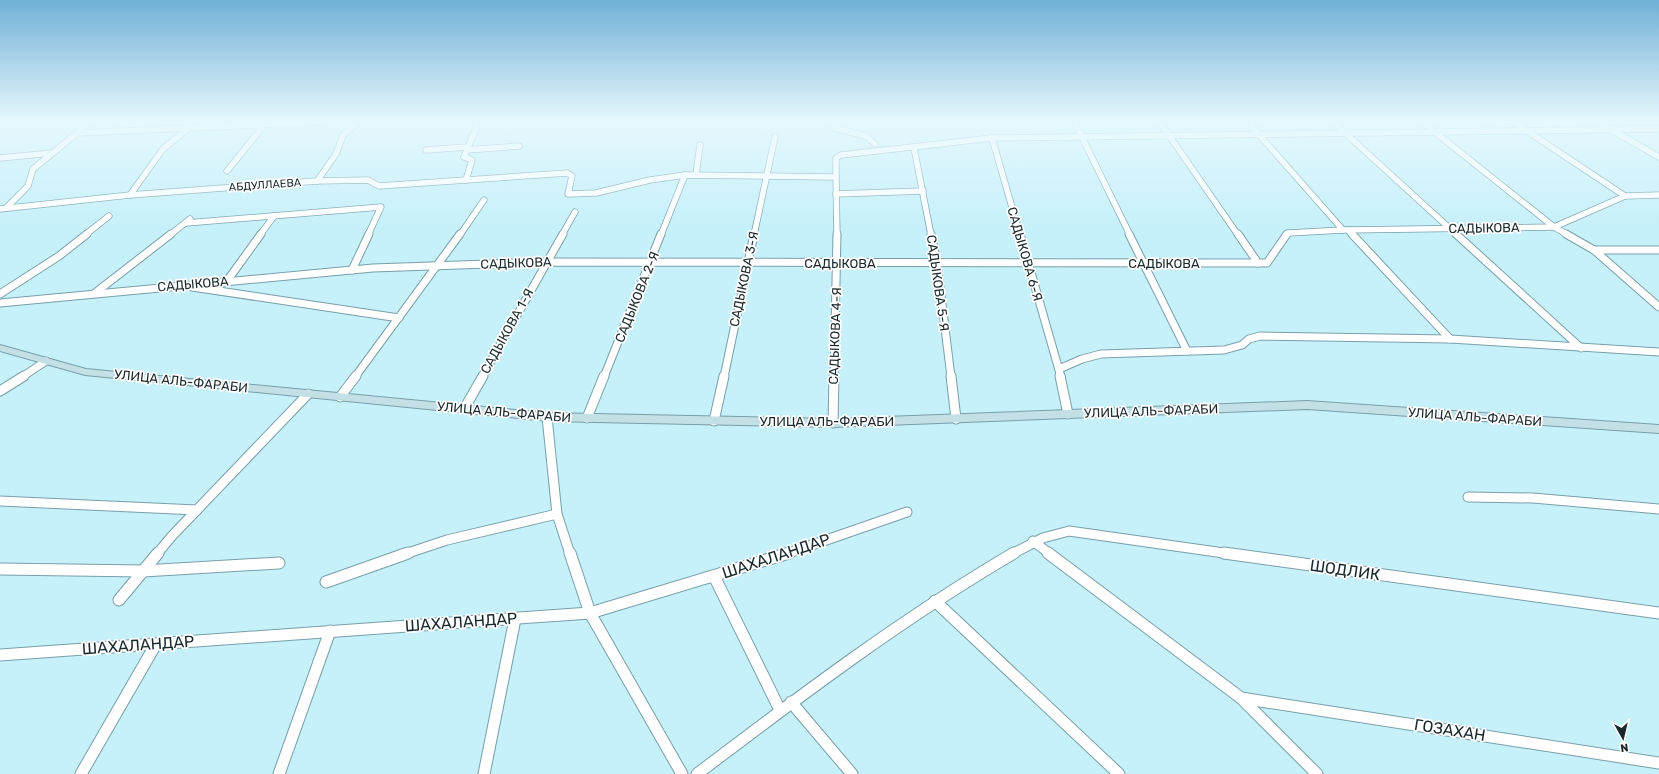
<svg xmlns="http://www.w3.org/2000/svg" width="1659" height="774" font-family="Rubik,sans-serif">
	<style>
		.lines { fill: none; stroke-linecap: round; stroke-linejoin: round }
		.street-far3-casing { stroke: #789faa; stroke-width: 7 }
		.street-far2-casing { stroke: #789faa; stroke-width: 9 }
		.street-far1-casing { stroke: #789faa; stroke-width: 11 }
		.street-casing { stroke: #789faa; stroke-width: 13 }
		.secondary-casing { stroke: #789faa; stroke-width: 2 }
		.street-far3 { stroke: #fff; stroke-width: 5.5 }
		.street-far2 { stroke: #fff; stroke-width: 7 }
		.street-far1 { stroke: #fff; stroke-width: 9 }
		.street { stroke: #fff; stroke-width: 11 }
		.secondary { fill: #c3e0e6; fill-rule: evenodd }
		.labels { text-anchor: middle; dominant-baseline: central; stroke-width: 3.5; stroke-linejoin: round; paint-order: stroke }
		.far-street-label { font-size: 11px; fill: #18282c; stroke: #fff }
		.street-label { font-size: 13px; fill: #18282c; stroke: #fff }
		.near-street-label { font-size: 16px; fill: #18282c; stroke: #fff }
	</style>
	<rect width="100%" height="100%" fill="#c6f0fa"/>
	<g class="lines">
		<defs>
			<g id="street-far3">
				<path d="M841,121L834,126L835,128L866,136L875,144"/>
				<path d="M1074,121L1130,235"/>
				<path d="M1159,121L1238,235"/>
				<path d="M1247,121L1343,230"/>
				<path d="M1332,121L1457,235"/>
				<path d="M1421,121L1554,227L1568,235"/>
				<path d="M1512,121L1625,196"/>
				<path d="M1596,121L1659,157"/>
				<path d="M78,133L345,121"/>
				<path d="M992,138L1020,235"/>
				<path d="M914,148L931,235"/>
				<path d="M426,150L468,147"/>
				<path d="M467,150L519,146"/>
				<path d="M0,158L52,153"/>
				<path d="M227,171L265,124"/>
				<path d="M696,175L700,145"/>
				<path d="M836,177L837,235"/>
				<path d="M466,180L472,160L464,157L479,121"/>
				<path d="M317,181L336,154L343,135L359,121"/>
				<path d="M836,194L923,191"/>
				<path d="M130,195L163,149L190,127"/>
				<path d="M6,208L28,186L33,169L92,121"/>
				<path d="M0,209L130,195L317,181L368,180L379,186L567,173L572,176L568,194L596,193L650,180L685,175L836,177V158L841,155L992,138L1659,129"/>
				<path d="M186,223L381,207L368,235"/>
				<path d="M1348,230L1353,235"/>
				<path d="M85,235L109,216"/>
				<path d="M170,235L190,219"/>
				<path d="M260,235L274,216"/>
				<path d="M460,235L484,200"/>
				<path d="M562,235L575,212"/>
				<path d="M661,235L685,175"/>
				<path d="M754,235L775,137"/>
				<path d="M1287,235L1288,233L1343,230L1554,227L1625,196L1659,195"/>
			</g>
			<g id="street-far2">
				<path d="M931,234L937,263L951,377"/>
				<path d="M1020,234L1061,377"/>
				<path d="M1129,234L1187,351"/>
				<path d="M1238,234L1258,263"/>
				<path d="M1352,234L1450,339"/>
				<path d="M1456,234L1581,348"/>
				<path d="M1566,234L1594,250L1659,307"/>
				<path d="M1594,250H1659"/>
				<path d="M352,270L369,234"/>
				<path d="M227,281L261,234"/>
				<path d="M192,287L399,318"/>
				<path d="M95,293L171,234"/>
				<path d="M0,294L59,256L87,234"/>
				<path d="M0,303L373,268L547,262L1267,263L1287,234"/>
				<path d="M1059,369L1082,359L1101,354L1224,350L1242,345L1249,339L1260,336L1450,339L1659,352"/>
				<path d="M22,377L46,361"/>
				<path d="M355,377L460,234"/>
				<path d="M482,377L563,234"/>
				<path d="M604,377L661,234"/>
				<path d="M724,377L754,234"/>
				<path d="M834,377L837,234"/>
			</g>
			<g id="street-far1">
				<path d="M951,376L956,419"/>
				<path d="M1060,376L1068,414"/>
				<path d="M0,391L24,376"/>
				<path d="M340,397L356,376"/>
				<path d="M464,409L483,376"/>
				<path d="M547,417L557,514L570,554"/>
				<path d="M587,418L604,376"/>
				<path d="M714,421L724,376"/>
				<path d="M833,423L834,376"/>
				<path d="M1468,497L1533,498L1659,509"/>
				<path d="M0,501L197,510"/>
				<path d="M1033,541L1050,554"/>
				<path d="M157,554L171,537L308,394"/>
				<path d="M405,554L447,540L557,514"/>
				<path d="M786,554L907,512"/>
				<path d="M1012,554L1043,538L1069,531L1231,554"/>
			</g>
			<g id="street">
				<path d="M570,553L590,613L682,774"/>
				<path d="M1048,553L1241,698L1317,774"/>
				<path d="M1224,553L1659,613"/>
				<path d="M0,569L143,571L279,563"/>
				<path d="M714,576L780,710"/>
				<path d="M326,582L408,553"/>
				<path d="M119,600L158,553"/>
				<path d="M935,601L1119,774"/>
				<path d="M0,655L590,613L789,553"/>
				<path d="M1241,698L1659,763"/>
				<path d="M791,702L852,774"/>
				<path d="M81,774L156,644"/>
				<path d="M279,774L330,631"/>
				<path d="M484,774L515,619"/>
				<path d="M697,774C800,696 903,618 1014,553"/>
			</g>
			<path id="secondary" d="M0,345L86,369L547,413L833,419L1307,401L1659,425V433L1307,409L833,427L547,421L85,375L0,351Z"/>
		</defs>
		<!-- street-far3 casing -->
		<use href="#street-far3" class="street-far3-casing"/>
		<!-- street-far2 casing -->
		<use href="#street-far2" class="street-far2-casing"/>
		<!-- street-far1 casing -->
		<use href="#street-far1" class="street-far1-casing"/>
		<!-- street casing -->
		<use href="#street" class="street-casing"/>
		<!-- secondary casing -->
		<use href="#secondary" class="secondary-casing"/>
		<!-- street-far3 -->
		<use href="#street-far3" class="street-far3"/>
		<!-- street-far2 -->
		<use href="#street-far2" class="street-far2"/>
		<!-- street-far1 -->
		<use href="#street-far1" class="street-far1"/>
		<!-- street -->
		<use href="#street" class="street"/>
		<!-- secondary -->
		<use href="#secondary" class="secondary"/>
	</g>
	<!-- sky -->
	<linearGradient id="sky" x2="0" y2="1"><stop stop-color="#71b0d7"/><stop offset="0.53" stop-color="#e5f8fd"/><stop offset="1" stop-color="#e5f8fd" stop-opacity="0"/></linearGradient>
	<rect width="1659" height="229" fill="url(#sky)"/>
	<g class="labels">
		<!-- far-street labels -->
		<g class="far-street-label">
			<text transform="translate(265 185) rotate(-4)">АБДУЛЛАЕВА</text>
		</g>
		<!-- street labels -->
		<g class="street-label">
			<text transform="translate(1484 228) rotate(-1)">САДЫКОВА</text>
			<text transform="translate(1025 254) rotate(74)">САДЫКОВА 6-Я</text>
			<text transform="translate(516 263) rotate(-2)">САДЫКОВА</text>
			<text x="840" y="263">САДЫКОВА</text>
			<text x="1164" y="263">САДЫКОВА</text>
			<text transform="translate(744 279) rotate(-78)">САДЫКОВА 3-Я</text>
			<text transform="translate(938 283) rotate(82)">САДЫКОВА 5-Я</text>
			<text transform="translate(193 284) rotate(-5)">САДЫКОВА</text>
			<text transform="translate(637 297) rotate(-68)">САДЫКОВА 2-Я</text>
			<text transform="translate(507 331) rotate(-61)">САДЫКОВА 1-Я</text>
			<text transform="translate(835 336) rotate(-88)">САДЫКОВА 4-Я</text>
			<text transform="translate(181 381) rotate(6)">УЛИЦА АЛЬ-ФАРАБИ</text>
			<text transform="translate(1151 411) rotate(-2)">УЛИЦА АЛЬ-ФАРАБИ</text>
			<text transform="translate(504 412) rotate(5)">УЛИЦА АЛЬ-ФАРАБИ</text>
			<text transform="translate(1475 417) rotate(4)">УЛИЦА АЛЬ-ФАРАБИ</text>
			<text x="827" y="421">УЛИЦА АЛЬ-ФАРАБИ</text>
		</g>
		<!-- near-street labels -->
		<g class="near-street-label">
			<text transform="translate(776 556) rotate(-18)">ШАХАЛАНДАР</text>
			<text transform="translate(1345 570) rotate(8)">ШОДЛИК</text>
			<text transform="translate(461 622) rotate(-4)">ШАХАЛАНДАР</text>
			<text transform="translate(138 645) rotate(-4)">ШАХАЛАНДАР</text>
			<text transform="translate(1450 730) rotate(9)">ГОЗАХАН</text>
		</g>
	</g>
	<!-- north arrow -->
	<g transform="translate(1623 738) rotate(172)" stroke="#ffffff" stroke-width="3" paint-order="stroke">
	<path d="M0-3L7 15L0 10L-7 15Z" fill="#18282c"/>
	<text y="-6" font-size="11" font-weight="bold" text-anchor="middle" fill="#18282c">N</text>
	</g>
</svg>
